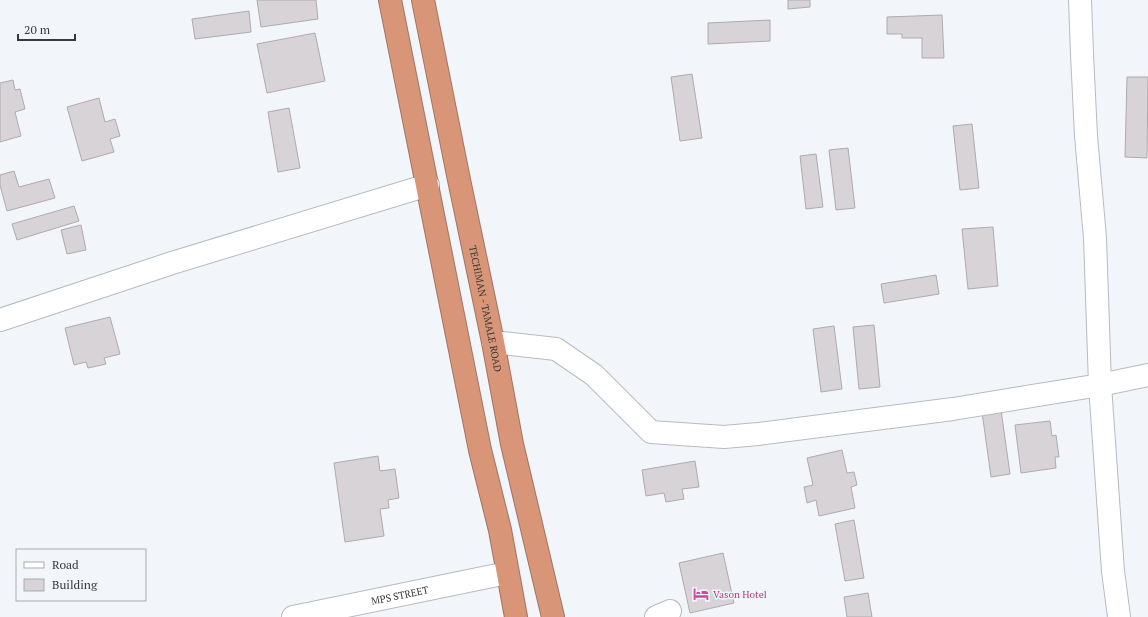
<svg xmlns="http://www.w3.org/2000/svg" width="1148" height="617" font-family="'PT Serif',serif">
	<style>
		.building { fill: #d8d3d7; stroke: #aeaaad }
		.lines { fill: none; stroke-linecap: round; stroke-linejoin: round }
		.minor-casing { stroke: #b7bbbf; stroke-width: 24 }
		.highway-casing { stroke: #a07462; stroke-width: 24 }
		.minor { stroke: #fff; stroke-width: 22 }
		.highway { stroke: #d99577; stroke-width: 22 }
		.labels { text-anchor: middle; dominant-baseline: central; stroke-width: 3; stroke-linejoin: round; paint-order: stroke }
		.street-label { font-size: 10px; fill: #36383a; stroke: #f2f6fa }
		.hotel-label { font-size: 10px; fill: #b23c85; stroke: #f2f6fa; text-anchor: start }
	</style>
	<rect width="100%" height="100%" fill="#f2f6fa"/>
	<!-- building -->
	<g class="building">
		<path d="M257,0H316L318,19L261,27Z"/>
		<path d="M788,0H810V7L788,9Z"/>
		<path d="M249,11L251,32L195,39L192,19Z"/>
		<path d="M942,15L944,58H922V38H902V34H887V17Z"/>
		<path d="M770,20V41L708,44V23Z"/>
		<path d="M315,33L325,81L267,93L257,44Z"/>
		<path d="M692,74L702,138L680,141L671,77Z"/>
		<path d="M1127,77H1148L1147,158L1125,157Z"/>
		<path d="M13,80L15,90L20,89L25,109L15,112L21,136L0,142V83Z"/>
		<path d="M99,98L105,122L115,119L120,136L110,139L114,152L82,161L67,107Z"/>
		<path d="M289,108L300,168L278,172L268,112Z"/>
		<path d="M972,124L979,188L960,190L953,126Z"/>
		<path d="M848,148L855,208L836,210L829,150Z"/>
		<path d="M816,154L823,207L806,209L800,156Z"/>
		<path d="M14,171L19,187L49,179L55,198L7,211L0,185V175Z"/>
		<path d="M74,206L79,221L17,240L12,224Z"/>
		<path d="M81,225L86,250L67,254L61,230Z"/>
		<path d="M993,227L998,286L968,289L962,229Z"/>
		<path d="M936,275L939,294L884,303L881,284Z"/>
		<path d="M110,317L120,354L104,358L106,364L88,368L86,362L74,365L65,328Z"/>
		<path d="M874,325L880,387L859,389L853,327Z"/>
		<path d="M834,326L842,389L821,392L813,329Z"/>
		<path d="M1001,410L1010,474L991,477L982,412Z"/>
		<path d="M1050,421L1052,436L1056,435L1059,457H1055L1056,468L1021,473L1015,425Z"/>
		<path d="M842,450L847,473L854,472L857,485L851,487L855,508L819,516L816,500L807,503L804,487L813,485L807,458Z"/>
		<path d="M378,456L380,471L395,469L399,498L388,500L389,508L380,509L384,536L345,542L334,463Z"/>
		<path d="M695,461L699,487L682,489L684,499L666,502L664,493L646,496L642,470Z"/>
		<path d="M854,520L864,578L845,581L835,524Z"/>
		<path d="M723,553L734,603L690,613L679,563Z"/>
		<path d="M868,593L872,617H847L844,597Z"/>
	</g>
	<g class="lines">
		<defs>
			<g id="minor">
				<path d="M1080,0L1082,54L1086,136L1095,238L1100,385L1113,571L1119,617"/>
				<path d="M0,320L172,263L428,185"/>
				<path d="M493,342L556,349L594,375L651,432L724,437L758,434L953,409L1100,385L1148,375"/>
				<path id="s1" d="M293,617L507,573"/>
				<path d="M656,617L670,611"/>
			</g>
			<g id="highway">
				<path d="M390,0L480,450L500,530L516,617"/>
				<path id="s2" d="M423,0L458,175L493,342L512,444L553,617"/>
			</g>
		</defs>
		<!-- minor casing -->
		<use href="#minor" class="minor-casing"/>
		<!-- highway casing -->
		<use href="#highway" class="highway-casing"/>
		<!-- minor -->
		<use href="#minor" class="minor"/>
		<!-- highway -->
		<use href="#highway" class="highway"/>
	</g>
	<!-- icons -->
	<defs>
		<symbol id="hotel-bare" viewBox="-9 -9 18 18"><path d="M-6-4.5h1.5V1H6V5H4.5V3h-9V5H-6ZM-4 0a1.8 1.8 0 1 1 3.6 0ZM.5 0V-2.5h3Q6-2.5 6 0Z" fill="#d1479c" stroke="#f2f6fa" stroke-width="2.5" paint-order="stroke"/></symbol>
	</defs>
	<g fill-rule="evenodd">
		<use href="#hotel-bare" x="690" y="583" width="22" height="22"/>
	</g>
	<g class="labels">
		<!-- street labels -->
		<g class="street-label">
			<text stroke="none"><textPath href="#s2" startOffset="315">TECHIMAN - TAMALE ROAD</textPath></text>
			<text stroke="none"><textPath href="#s1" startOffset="109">MPS STREET</textPath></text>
		</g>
		<!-- hotel labels -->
		<g class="hotel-label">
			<text x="713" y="594">Vason Hotel</text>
		</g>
	</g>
	<!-- legend -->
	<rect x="16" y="549" width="130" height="52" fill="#f2f6fa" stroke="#a7aaad"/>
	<rect x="24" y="562" width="20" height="6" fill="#ffffff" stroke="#a7aaad"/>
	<text x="52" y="569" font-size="12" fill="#36383a">Road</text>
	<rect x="24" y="579" width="20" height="12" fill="#d8d3d7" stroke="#a7aaad"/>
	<text x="52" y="589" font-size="12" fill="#36383a">Building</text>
	<!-- scale -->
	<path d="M18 34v6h57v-6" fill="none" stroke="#36383a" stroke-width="2"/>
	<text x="24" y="34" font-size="12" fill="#36383a" stroke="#f2f6fa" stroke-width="3" paint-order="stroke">20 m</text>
</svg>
